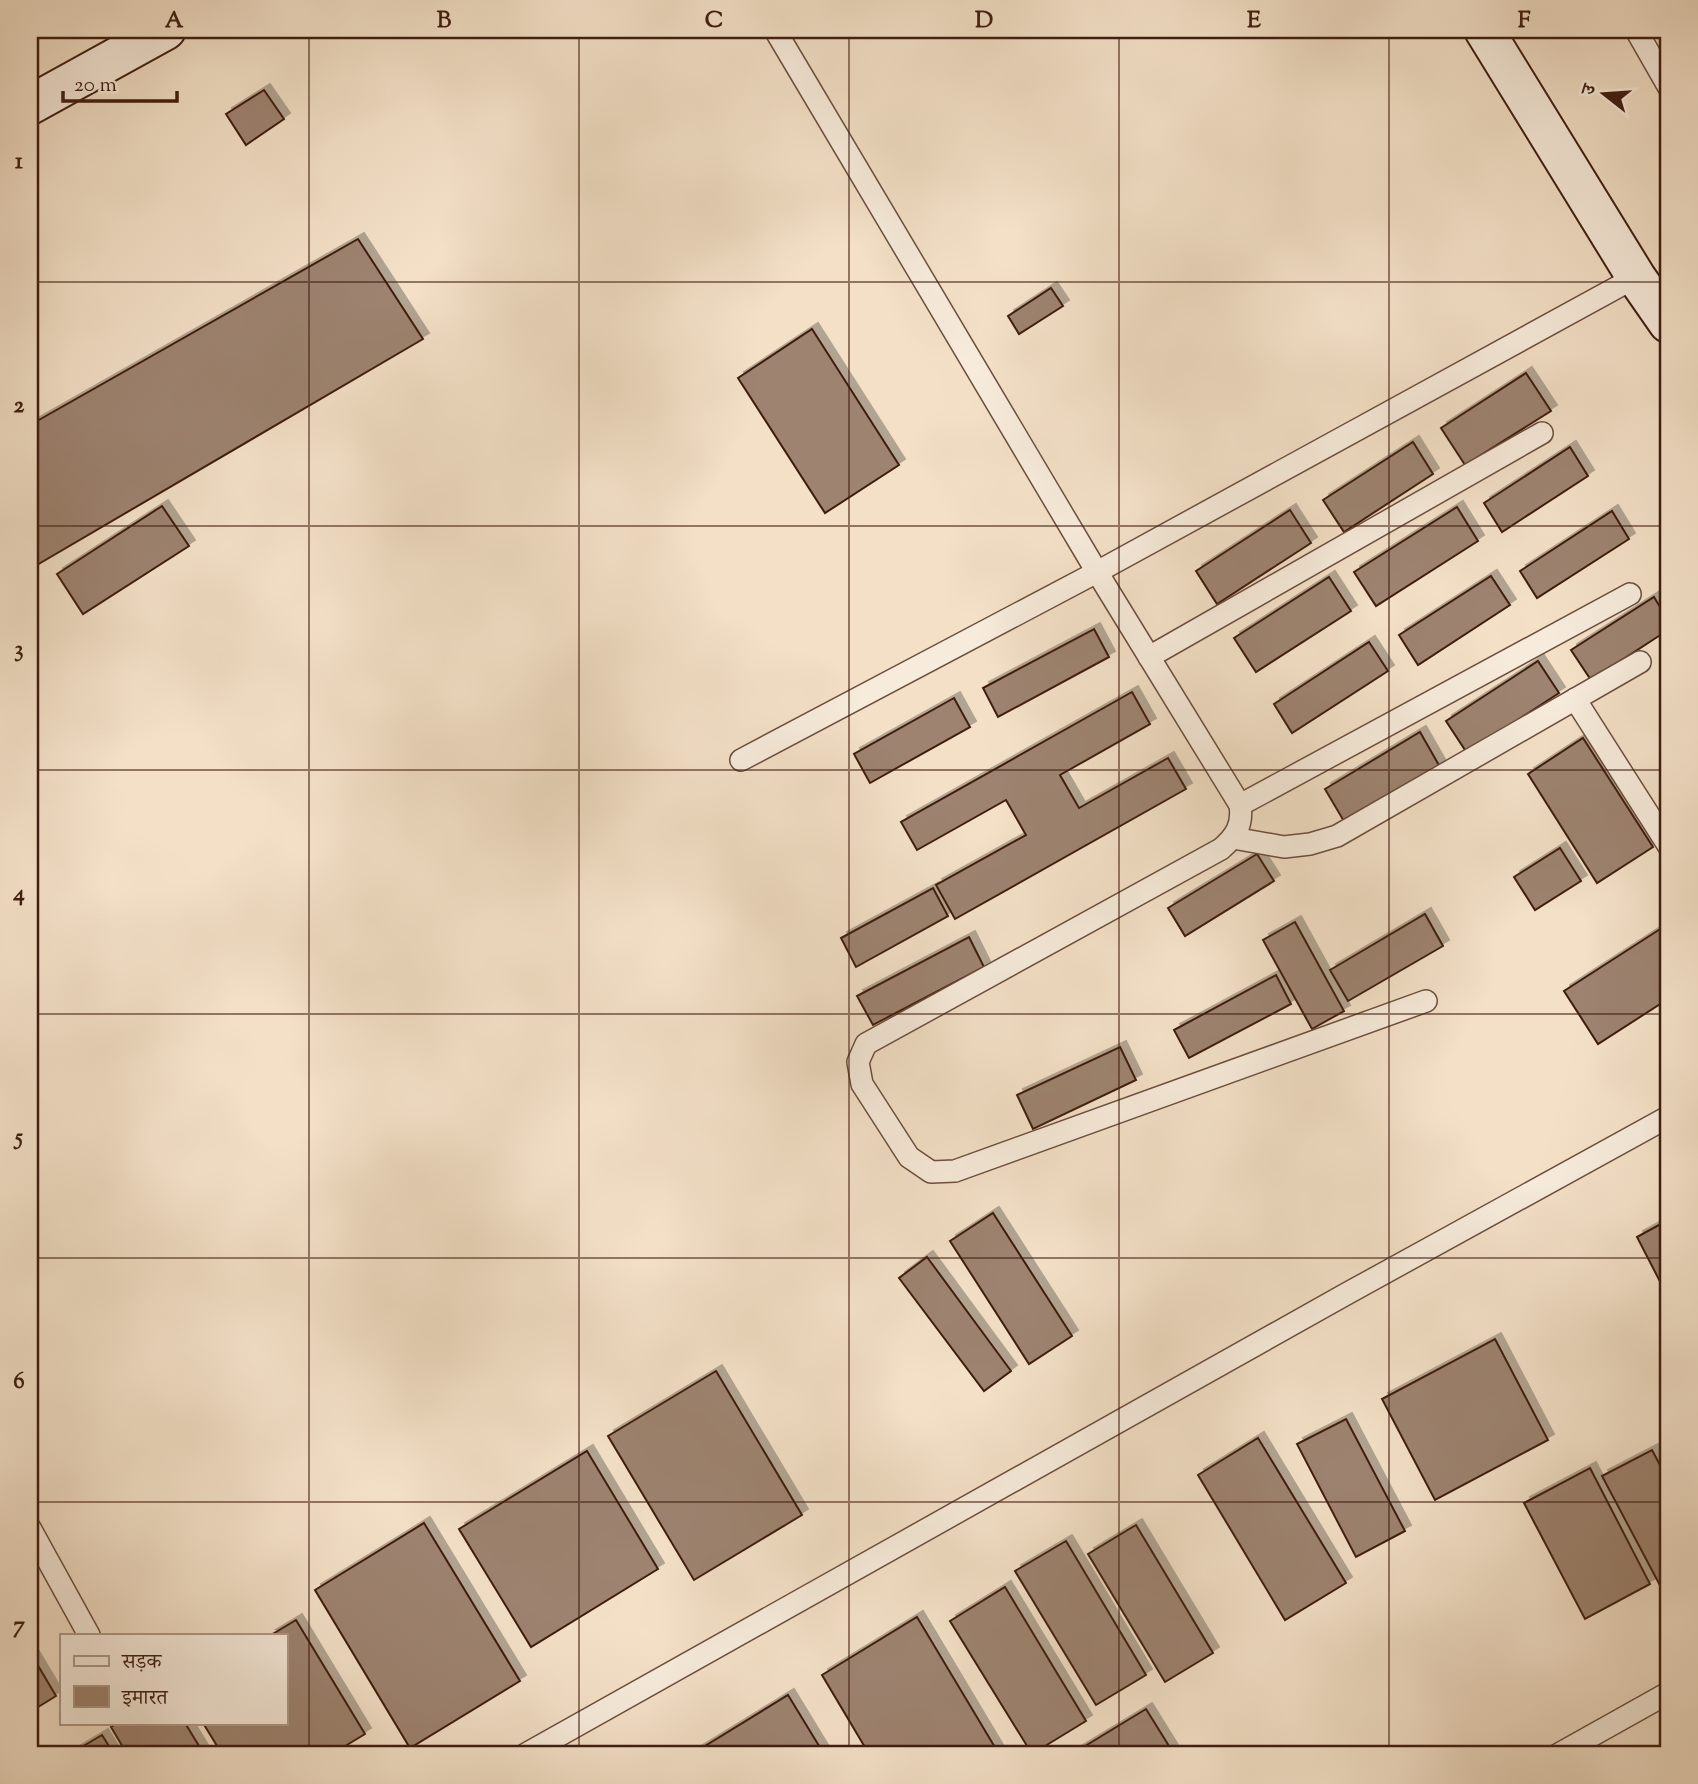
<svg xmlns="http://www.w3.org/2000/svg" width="1698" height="1784" font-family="'Sorts Mill Goudy','Noto Serif Devanagari',serif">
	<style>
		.building { fill: #9d836f; stroke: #3f1e10; stroke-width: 2; filter: url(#shadow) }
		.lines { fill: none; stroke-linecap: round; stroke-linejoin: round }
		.service-casing { stroke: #6c4e3e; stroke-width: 24 }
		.secondary-casing { stroke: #3f1e10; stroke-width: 42 }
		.service { stroke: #f7ebdb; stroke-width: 21 }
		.secondary { stroke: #f7ebdb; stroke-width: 38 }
		.grid { fill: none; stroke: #3f1e10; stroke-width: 2; stroke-opacity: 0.55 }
		.neatline { fill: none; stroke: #3f1e10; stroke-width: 2.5 }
		.grid-label { font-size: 23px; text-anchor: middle; font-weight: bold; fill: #3f1e10 }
	</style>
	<defs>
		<filter id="shadow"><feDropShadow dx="6" dy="-6" stdDeviation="0" flood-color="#0004"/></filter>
	</defs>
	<rect width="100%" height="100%" fill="#f3e0c7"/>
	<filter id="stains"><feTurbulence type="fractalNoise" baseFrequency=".00286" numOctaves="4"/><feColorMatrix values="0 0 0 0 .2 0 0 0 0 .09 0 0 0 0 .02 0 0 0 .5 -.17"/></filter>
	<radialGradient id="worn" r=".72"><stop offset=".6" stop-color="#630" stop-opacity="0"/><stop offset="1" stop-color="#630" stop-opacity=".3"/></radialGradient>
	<!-- building -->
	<g class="building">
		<path d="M264,90L284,119L246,145L226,114Z"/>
		<path d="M358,239L423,339L30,569V425Z"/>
		<path d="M1051,288L1063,306L1019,334L1008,316Z"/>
		<path d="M812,329L899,465L825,513L738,378Z"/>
		<path d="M1526,373L1551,411L1465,465L1441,428Z"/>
		<path d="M1413,442L1433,474L1344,532L1323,500Z"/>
		<path d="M1570,447L1588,476L1502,532L1484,503Z"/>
		<path d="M162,506L189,546L83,614L57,574Z"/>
		<path d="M1457,507L1478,541L1376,606L1354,572Z"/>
		<path d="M1290,510L1311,543L1217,604L1196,571Z"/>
		<path d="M1612,511L1629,539L1537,598L1520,571Z"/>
		<path d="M1491,576L1510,605L1418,665L1399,635Z"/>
		<path d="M1329,577L1351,611L1256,672L1234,638Z"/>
		<path d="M1654,597L1668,620V630L1591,680L1571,650Z"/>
		<path d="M1094,629L1109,657L998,717L983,688Z"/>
		<path d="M1369,642L1388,671L1292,733L1274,704Z"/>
		<path d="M1538,661L1559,693L1467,753L1446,721Z"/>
		<path d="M1132,692L1150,724L1060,775L1079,808L1168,758L1186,789L955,919L936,885L1026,835L1006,800L917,850L901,822Z"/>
		<path d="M954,698L970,727L870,783L854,754Z"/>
		<path d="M1420,732L1440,767L1345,823L1325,789Z"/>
		<path d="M1583,738L1653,847L1597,883L1528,774Z"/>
		<path d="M1560,848L1581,881L1535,910L1514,877Z"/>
		<path d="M1257,854L1274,881L1185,936L1168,908Z"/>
		<path d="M933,888L948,916L856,967L841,938Z"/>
		<path d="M1425,914L1443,946L1348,1001L1330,970Z"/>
		<path d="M1295,922L1344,1011L1312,1029L1263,940Z"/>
		<path d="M1668,924V999L1598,1044L1564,991Z"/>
		<path d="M969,937L984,967L873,1025L857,996Z"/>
		<path d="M1276,975L1291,1004L1189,1058L1174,1030Z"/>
		<path d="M1120,1047L1136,1080L1033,1129L1017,1095Z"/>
		<path d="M993,1213L1072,1336L1029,1364L950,1241Z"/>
		<path d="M1668,1220V1297L1637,1237Z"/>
		<path d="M927,1257L1011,1371L984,1391L899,1278Z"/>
		<path d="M1495,1339L1548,1440L1435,1500L1382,1399Z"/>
		<path d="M716,1371L802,1515L694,1580L608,1436Z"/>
		<path d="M1346,1419L1405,1531L1356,1557L1297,1444Z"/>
		<path d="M1258,1438L1346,1583L1285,1620L1198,1475Z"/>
		<path d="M1652,1450L1668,1480V1588L1663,1591L1602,1476Z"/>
		<path d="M587,1451L658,1569L531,1647L459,1529Z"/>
		<path d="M1590,1468L1650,1584L1585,1619L1524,1503Z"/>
		<path d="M424,1523L520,1681L410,1748L315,1590Z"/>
		<path d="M1136,1525L1213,1653L1165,1682L1088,1554Z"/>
		<path d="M1066,1541L1146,1675L1096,1705L1015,1571Z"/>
		<path d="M1005,1587L1086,1721L1032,1754L950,1621Z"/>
		<path d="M917,1617L999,1754H869L822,1675Z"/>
		<path d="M296,1620L365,1734L332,1754H222L203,1723H285V1635H271Z"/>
		<path d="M30,1652L56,1696L30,1712Z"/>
		<path d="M788,1695L824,1754H692Z"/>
		<path d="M1146,1709L1174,1754H1072Z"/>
		<path d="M118,1723H185L204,1754H127L111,1727Z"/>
		<path d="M102,1735L114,1754H70Z"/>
	</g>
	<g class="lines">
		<defs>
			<g id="service">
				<path d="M775,30L1097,572L1240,805C1243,825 1236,836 1221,849L866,1044L858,1062L862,1084L909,1157L931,1172L955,1171L1426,1001"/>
				<path d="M1636,30L1668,86"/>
				<path d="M1149,657L1542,433"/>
				<path d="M1575,699L1668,845"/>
				<path d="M741,760L1097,572L1636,277"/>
				<path d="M1240,805L1630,594"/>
				<path d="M1233,838L1284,847L1310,844L1337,836L1640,662"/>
				<path d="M30,1528L89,1635"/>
				<path d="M526,1754L1348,1293L1668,1117"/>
				<path d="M1559,1754L1668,1693"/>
			</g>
			<g id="secondary">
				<path d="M1484,30L1636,277L1668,323"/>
				<path d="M30,105L166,30"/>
			</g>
		</defs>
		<!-- service casing -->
		<use href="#service" class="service-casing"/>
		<!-- secondary casing -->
		<use href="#secondary" class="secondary-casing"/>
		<!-- service -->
		<use href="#service" class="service"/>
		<!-- secondary -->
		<use href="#secondary" class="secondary"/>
	</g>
	<!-- grid -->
	<path class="grid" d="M309,30V1754M579,30V1754M849,30V1754M1119,30V1754M1389,30V1754M30,282H1668M30,526H1668M30,770H1668M30,1014H1668M30,1258H1668M30,1502H1668"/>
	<!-- margin -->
	<rect width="1698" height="1784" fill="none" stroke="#f3e0c7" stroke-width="77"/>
	<!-- legend -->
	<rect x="60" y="1634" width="228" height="91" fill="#f7ebdb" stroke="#ad998a" stroke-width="2"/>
	<rect x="74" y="1656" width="35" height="10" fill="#f7ebdb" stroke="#ad998a" stroke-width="2"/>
	<text x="122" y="1668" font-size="21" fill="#3f1e10">सड़क</text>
	<rect x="74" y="1686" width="35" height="21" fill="#9d836f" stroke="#ad998a" stroke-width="2"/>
	<text x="122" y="1704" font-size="21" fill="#3f1e10">इमारत</text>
	<!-- north arrow -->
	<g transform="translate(1604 94) rotate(287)" stroke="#f7ebdb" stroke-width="5" paint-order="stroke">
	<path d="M0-5L12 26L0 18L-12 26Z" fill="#3f1e10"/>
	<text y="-10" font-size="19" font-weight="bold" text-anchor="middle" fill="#3f1e10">उ</text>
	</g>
	<!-- scale -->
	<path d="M63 91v10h114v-10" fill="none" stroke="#3f1e10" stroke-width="3.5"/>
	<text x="74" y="91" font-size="21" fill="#3f1e10" stroke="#f7ebdb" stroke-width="5" paint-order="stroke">20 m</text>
	<rect x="38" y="38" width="1622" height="1708" class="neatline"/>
	<g class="grid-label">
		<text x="174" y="27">A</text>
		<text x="444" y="27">B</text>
		<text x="714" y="27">C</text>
		<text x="984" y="27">D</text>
		<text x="1254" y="27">E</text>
		<text x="1524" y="27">F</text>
		<text x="19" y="168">1</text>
		<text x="19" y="412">2</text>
		<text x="19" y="656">3</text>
		<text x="19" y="900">4</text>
		<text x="19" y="1144">5</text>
		<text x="19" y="1388">6</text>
		<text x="19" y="1632">7</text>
	</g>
	<rect width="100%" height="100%" filter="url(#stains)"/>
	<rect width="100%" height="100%" fill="url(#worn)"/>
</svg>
